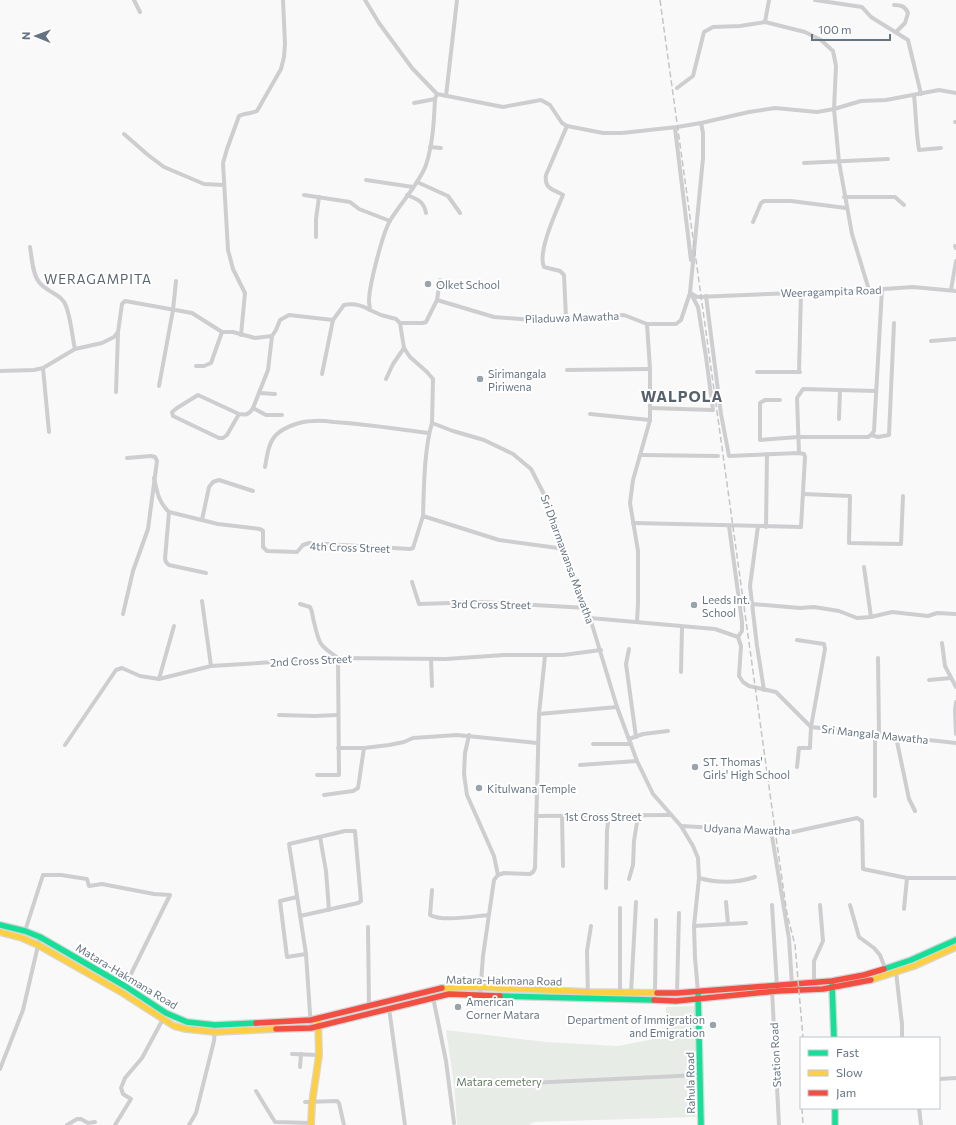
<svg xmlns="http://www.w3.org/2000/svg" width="956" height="1125" font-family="Commissioner,sans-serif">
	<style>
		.green { fill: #e8ece7 }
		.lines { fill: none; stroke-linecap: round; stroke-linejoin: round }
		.fast-casing { stroke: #d5d6d7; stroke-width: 8 }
		.slow-casing { stroke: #d5d6d7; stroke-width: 8 }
		.jam-casing { stroke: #d5d6d7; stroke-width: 8 }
		.street { stroke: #ceced0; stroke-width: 4 }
		.fast { stroke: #16e098; stroke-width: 5.5 }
		.slow { stroke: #ffcf43; stroke-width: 5.5 }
		.jam { stroke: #f24e42; stroke-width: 5.5 }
		.rail { stroke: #c4c5c7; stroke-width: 1.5; stroke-dasharray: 6 3; stroke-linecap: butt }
		.poi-dot { fill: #99a3ac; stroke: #fff; stroke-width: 1.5 }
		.labels { text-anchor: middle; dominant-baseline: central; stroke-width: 4; stroke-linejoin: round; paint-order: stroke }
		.poi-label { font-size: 11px; fill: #667482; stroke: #fff; text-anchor: start }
		.street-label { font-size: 11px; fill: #667482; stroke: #fff }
		.park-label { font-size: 11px; fill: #677a65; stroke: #fff }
		.quarter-label { font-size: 13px; letter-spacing: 1px; fill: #58626d; stroke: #fff }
		.district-label { font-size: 15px; font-weight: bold; letter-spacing: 1px; fill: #58626d; stroke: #fff }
	</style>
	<rect width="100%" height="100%" fill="#f9f9f9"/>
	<!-- green -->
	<path class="green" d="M695,1006L696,1117L534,1122L529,1125H457L454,1085L446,1030L546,1042L618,1046L664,1037L666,1007Z"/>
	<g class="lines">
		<defs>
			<g id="fast">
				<path d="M0,925L25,931L40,937L125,986L166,1013L187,1022L215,1025L256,1023"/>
				<path d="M884,969L911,960L956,940"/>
				<path d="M832,984L834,1038"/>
				<path d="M698,992L701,1125"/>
				<path d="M500,996L654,1000"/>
				<path d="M835,1108V1125"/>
			</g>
			<g id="slow">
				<path d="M0,932L22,938L38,945L121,992L174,1026L186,1029L215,1032L276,1029"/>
				<path d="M871,980L914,966L956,947"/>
				<path d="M442,988L480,987L588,992L657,993"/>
				<path d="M311,1125L312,1103L319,1055L318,1018"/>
			</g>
			<g id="jam">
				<path d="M657,993H677L832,981L864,975L884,969"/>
				<path d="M654,1000L676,1001L777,991L823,989L871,980"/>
				<path d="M256,1023L311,1020L442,988"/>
				<path d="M276,1029L311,1028L449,994L500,996"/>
			</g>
		</defs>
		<!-- fast casing -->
		<use href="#fast" class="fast-casing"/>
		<!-- slow casing -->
		<use href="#slow" class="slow-casing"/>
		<!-- jam casing -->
		<use href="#jam" class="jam-casing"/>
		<!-- street -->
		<g class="street">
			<path d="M134,0L140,12"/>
			<path d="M365,0L379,23L412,68L437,94L503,107L541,100L550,105L562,123L567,126L603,133H622L677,127L701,123L749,112L775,108L817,112L834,109L861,101L886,100L939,90L956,93"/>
			<path d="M815,0L862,7L871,17L908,40L921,94"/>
			<path d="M894,5C901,5 905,6 908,13L905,23L896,32"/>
			<path d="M765,22L769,0"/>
			<path d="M677,88L693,76L704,32L713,27L740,26L765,22L805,32L821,40L833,51L836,66L834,109L839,162L852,234L869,290"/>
			<path d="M437,94L435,99C434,121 433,143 426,165C420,182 401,203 391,219C383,231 369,286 369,301C369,304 370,307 370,310L381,315L396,319L400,323L404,348L410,357L427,372L433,379L432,423L453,431L484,440L513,454L531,469L550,506L573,574L587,608L617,707L637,761L653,794L681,826L693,846L698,858L699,878L694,926L695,958L698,992"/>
			<path d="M914,95C916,114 916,132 919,150L941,148"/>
			<path d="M446,96L457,0"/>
			<path d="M414,103L435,99"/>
			<path d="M955,122H956"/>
			<path d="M675,128L691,260"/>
			<path d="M124,134L148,155L164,167L204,184L224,185"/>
			<path d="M430,147L441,148"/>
			<path d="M804,163L888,159"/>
			<path d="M366,180L413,187"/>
			<path d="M417,182L448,196L460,213"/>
			<path d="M304,195L350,202L359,209L390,221"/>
			<path d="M407,195C417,199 424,201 426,213"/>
			<path d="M844,197H895L904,205"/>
			<path d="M753,222L761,203L764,201H791L846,208"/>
			<path d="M316,237V219L319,197"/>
			<path d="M955,246L956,248"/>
			<path d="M30,247C32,258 32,273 39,282C46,292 62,294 66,306C71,319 72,336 75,349"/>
			<path d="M951,290L956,261"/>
			<path d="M692,294L697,297L869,290L913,287L956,291"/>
			<path d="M437,300L440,280"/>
			<path d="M566,318L564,275L560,271L544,267C537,252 557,210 563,195C553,189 544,189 546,175L567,126"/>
			<path d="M400,323H423L426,322L437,300L494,317L533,320L624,315L647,324H676L681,320L690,293L703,158V133L701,123"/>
			<path d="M241,335L245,293L233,269L228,250L223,163L227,149L239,116C244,113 250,114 257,111L281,69L284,57L285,44L283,0"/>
			<path d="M931,341L956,339"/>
			<path d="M196,366H204L211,363L222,332"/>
			<path d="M43,368L49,432"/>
			<path d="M567,370L650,369"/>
			<path d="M0,371L34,370L43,368L75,349L102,343L114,337L118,332L122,304L125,301L192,313L222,332H233L255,338L272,336L276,330L280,320L289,315L333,320"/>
			<path d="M757,372H800"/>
			<path d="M799,372L801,292"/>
			<path d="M322,374L333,320L344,305C353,303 363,306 370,310"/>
			<path d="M386,379L393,364L404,348"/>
			<path d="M159,386L173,310L176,281"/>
			<path d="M116,392L118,333"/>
			<path d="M259,393L275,394"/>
			<path d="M780,400H765L760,403V440L798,437H868L871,435L874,431L882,289"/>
			<path d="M253,408L266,415H282"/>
			<path d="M650,408L713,410L706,357L698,307L690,292"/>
			<path d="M239,414L198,395L177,408L172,412L173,416L219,438H223L227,435L239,414C246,415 249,415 253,408L268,370L272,336"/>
			<path d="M590,414L650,420"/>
			<path d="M839,419L840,390"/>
			<path d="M871,435L878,437L889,435L894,323"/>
			<path d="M799,453L797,398L803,389L876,391"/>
			<path d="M641,455L718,456"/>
			<path d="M265,467C267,457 268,443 276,435C284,427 301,421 313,421C320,420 327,421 334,422C366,424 397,429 429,433"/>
			<path d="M154,478C157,492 159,503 169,512L218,524L260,529L263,531V547L267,551L297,552L303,545L309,543L410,549L413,548L423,516L499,540L565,549"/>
			<path d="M803,494L850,496L849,543L901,544L903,496"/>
			<path d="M169,512L165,559L166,562L169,565L206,573"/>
			<path d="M423,516C424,487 424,450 432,423"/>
			<path d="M202,520L209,487L213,482L219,480L253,491"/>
			<path d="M633,523L801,527L805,457L804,454L799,453L729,456L721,414L706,296"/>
			<path d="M729,526L742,622V631L738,637"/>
			<path d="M758,526L750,586L757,646L764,690"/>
			<path d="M766,527L767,454"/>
			<path d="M864,567L871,617"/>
			<path d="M412,582L419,604L481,602L587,608"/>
			<path d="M202,601L211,666"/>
			<path d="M300,604L310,607C313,612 312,616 314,622C319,644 319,645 338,658L339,775H317"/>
			<path d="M752,604L800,608L814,607L839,611L857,618L871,617L892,612L928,616L937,613L956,614"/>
			<path d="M123,614L133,571L148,529L157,461L155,457L151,456L127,458"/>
			<path d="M590,618L715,629L738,637L741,646L739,676L743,682L749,686L776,692L811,727L956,743"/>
			<path d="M637,622L638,603V551L630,503L633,480L650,420V369L647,324"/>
			<path d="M797,640L824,644L825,649L811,727L810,746V748H799L797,767"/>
			<path d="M942,643L945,666L956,687"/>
			<path d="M629,649L626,664L636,737"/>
			<path d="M878,658L879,735"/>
			<path d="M431,659L432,686"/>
			<path d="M681,672L682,627"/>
			<path d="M159,679L174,626"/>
			<path d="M929,680L951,678"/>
			<path d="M956,702L955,710L956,734"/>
			<path d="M539,714L617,707"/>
			<path d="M279,715L315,716L337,715"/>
			<path d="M469,735L465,753L464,774L467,795L494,856L498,875"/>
			<path d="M875,735V796"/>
			<path d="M896,737L909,799L915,811"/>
			<path d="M629,739L643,734L668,731"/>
			<path d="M593,744H631"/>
			<path d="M65,745L116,670L122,668L140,676L159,679L211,666L338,658L446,659L504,655H563L601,650"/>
			<path d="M338,748H364L389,745L404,742L413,738L457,735L537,743"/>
			<path d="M580,765L637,761"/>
			<path d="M324,795L353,791L358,788L364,748"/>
			<path d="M536,816L671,815"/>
			<path d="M562,816L563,866"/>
			<path d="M681,826L793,832L857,818L862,821L863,869L907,878H956"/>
			<path d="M771,830L789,939L792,985"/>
			<path d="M320,837L326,871L329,910"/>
			<path d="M699,878C717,883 737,883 755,877"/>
			<path d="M629,879L633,865L634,841L638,816"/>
			<path d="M606,888L607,830L609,816"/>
			<path d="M432,890L430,915C442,922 475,916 489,915"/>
			<path d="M297,897L280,901L287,957L306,954"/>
			<path d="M726,902L728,924"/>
			<path d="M772,905L777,987"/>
			<path d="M850,905L859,937L874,948L880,955L885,968"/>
			<path d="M904,909L907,878"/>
			<path d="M300,916L358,903L361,901L355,831H345L289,844L306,954L311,1028"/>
			<path d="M694,926L746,923"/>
			<path d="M368,927L369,1006"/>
			<path d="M25,931L43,875H61L87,879L89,886L102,884L154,894L170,895L125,986"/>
			<path d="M896,972L902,1024V1038"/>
			<path d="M814,982V961L823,941L820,905"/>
			<path d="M772,990L779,1125"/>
			<path d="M620,993V908"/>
			<path d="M631,993L636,902"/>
			<path d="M655,993L656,920"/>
			<path d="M677,993L679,913"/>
			<path d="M480,995L483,956L494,880L498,875L504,873L530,874L533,872L535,868L539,714L545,656"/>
			<path d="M433,997L446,1061L454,1123"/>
			<path d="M588,999L587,951L591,926"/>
			<path d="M389,1008L405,1125"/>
			<path d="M292,1054L319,1055"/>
			<path d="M300,1067L301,1054"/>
			<path d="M0,1069L23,1010L40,937"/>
			<path d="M939,1079L956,1078"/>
			<path d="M467,1086L700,1075"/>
			<path d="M256,1091L275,1122L311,1123"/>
			<path d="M305,1102L337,1101L339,1103L344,1125"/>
			<path d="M919,1108L921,1125"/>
			<path d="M67,1125L77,1119H81L88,1123L95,1122"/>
			<path d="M115,1125L131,1099L123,1094L121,1088L125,1078L142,1058L163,1019"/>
			<path d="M189,1125L196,1113L214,1041L215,1029"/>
		</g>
		<!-- fast -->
		<use href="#fast" class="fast"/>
		<!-- slow -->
		<use href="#slow" class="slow"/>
		<!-- jam -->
		<use href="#jam" class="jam"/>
		<!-- rail -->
		<g class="rail">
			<path d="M660,0L775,830L787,914L795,945L803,1038"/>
			<path d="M802,1108L803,1125"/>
		</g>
	</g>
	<!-- markers -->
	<g class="poi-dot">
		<circle cx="428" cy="284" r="4"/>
		<circle cx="480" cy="379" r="4"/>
		<circle cx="694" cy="605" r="4"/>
		<circle cx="695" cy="767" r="4"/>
		<circle cx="479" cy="788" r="4"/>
		<circle cx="458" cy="1007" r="4"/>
		<circle cx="713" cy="1025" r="4"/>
	</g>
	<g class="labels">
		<!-- poi labels -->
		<g class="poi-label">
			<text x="436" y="284">Olket School</text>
			<text x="488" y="373">Sirimangala<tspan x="488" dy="13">Piriwena</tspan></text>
			<text x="702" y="599">Leeds Int.<tspan x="702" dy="13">School</tspan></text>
			<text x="703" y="761">ST. Thomas'<tspan x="703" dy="13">Girls' High School</tspan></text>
			<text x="487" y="788">Kitulwana Temple</text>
			<text x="466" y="1001">American<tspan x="466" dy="13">Corner Matara</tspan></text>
			<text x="705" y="1019" text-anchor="end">Department of Immigration<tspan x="705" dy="13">and Emigration</tspan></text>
		</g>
		<!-- street labels -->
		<g class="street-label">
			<text transform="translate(831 291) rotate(-2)">Weeragampita Road</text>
			<text transform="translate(572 317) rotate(-2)">Piladuwa Mawatha</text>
			<text transform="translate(350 547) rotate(2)">4th Cross Street</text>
			<text transform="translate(568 559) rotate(70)">Sri Dharmawansa Mawatha</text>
			<text transform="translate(491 604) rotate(1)">3rd Cross Street</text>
			<text transform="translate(311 660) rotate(-3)">2nd Cross Street</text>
			<text transform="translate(875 734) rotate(6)">Sri Mangala Mawatha</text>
			<text x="603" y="816">1st Cross Street</text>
			<text transform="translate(747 829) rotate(2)">Udyana Mawatha</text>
			<text transform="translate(127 976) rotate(31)">Matara-Hakmana Road</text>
			<text transform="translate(504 980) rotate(1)">Matara-Hakmana Road</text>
			<text transform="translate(775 1055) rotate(-93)">Station Road</text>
			<text transform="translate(690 1083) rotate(-91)">Rahula Road</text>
		</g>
		<!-- park labels -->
		<g class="park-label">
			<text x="499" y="1081">Matara cemetery</text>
		</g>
		<!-- quarter labels -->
		<g class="quarter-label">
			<text x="98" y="279">WERAGAMPITA</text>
		</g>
		<!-- district labels -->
		<g class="district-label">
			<text x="682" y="396">WALPOLA</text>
		</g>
	</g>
	<!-- legend -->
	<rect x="800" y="1037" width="140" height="72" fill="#ffffff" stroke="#c2c7cd"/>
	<rect x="808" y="1050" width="20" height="6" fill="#16e098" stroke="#c2c7cd"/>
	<text x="836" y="1057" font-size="12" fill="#667482">Fast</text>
	<rect x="808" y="1070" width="20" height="6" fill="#ffcf43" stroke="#c2c7cd"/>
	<text x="836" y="1077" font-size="12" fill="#667482">Slow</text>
	<rect x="808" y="1090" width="20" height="6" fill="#f24e42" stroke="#c2c7cd"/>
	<text x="836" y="1097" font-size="12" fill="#667482">Jam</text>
	<!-- north arrow -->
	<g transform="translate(36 36) rotate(271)" stroke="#ffffff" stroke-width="3" paint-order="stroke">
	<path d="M0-3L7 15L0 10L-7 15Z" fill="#667482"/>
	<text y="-6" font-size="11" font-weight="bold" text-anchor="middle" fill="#667482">N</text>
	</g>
	<!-- scale -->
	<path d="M812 34v6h78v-6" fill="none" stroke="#667482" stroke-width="2"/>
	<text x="818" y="34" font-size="12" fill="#667482" stroke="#ffffff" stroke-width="3" paint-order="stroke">100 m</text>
</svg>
